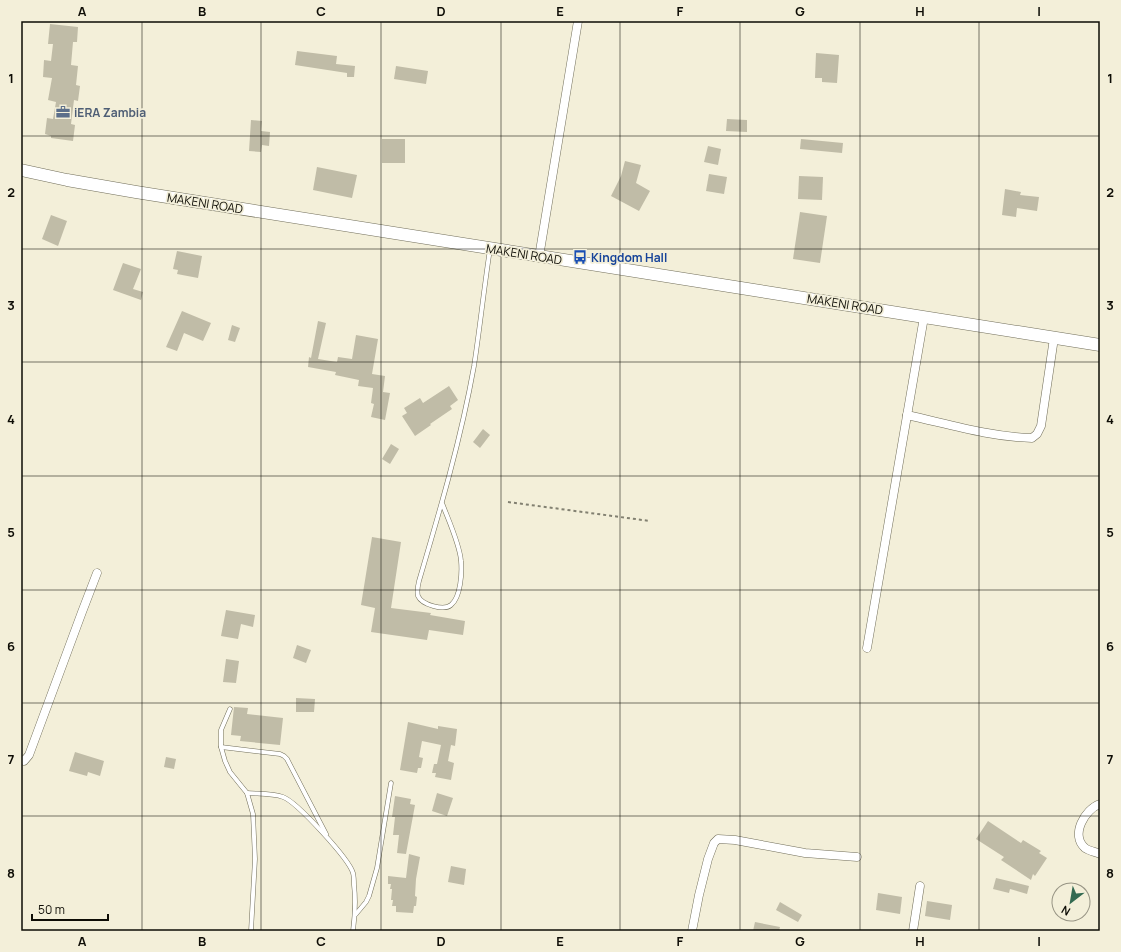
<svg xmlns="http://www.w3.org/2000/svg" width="1121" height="952" font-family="Manrope,sans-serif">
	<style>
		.building { fill: #c0bca7 }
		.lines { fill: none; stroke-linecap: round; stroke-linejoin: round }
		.service-casing { stroke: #716e5a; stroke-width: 5 }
		.minor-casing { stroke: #716e5a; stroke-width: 9 }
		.secondary-casing { stroke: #716e5a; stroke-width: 13 }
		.path { stroke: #828071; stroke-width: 2; stroke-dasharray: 3 3; stroke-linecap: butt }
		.service { stroke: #fff; stroke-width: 4 }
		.minor { stroke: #fff; stroke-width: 8 }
		.secondary { stroke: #fff; stroke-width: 12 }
		.grid { fill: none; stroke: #0d0c05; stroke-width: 1; stroke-opacity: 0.55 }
		.labels { text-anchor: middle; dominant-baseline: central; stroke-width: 3.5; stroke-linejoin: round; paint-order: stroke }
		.service-label { font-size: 12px; font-weight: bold; fill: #4e5e75; stroke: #f3efd9; text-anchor: start }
		.street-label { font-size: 12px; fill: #0d0c05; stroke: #f3efd9 }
		.transit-label { font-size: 12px; font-weight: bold; fill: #164399; stroke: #f3efd9; text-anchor: start }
		.neatline { fill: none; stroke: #0d0c05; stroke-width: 1.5 }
		.grid-label { font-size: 13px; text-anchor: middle; font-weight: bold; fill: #0d0c05 }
	</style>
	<rect width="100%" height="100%" fill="#f3efd9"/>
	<!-- building -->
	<g class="building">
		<path d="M50,24L78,27L77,42H73L71,65L78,66L76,85L80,86L78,101L74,100L71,124L75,125L73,141L51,138V136L45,134L47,118L53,119L56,102L48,100L52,78L43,77L44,60L51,61L53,44H48Z"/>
		<path d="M297,51L337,56L336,64L355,66L354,77H347V73L295,65Z"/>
		<path d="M816,53L839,55L837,83L822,82V78H815Z"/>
		<path d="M396,66L428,71L426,84L394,79Z"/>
		<path d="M727,119L747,120V132L726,131Z"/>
		<path d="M251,120L262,121L261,131L270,132L269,146L262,145L261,152L249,151Z"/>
		<rect x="382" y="139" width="23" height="24"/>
		<path d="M801,139L843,143L842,153L800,149Z"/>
		<path d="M708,146L721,149L718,165L704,162Z"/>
		<path d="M625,161L641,165L636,183L650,191L639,211L611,196L621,176Z"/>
		<path d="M317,167L357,175L352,198L313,190Z"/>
		<path d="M709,174L727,177L724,194L706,191Z"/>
		<path d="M799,176L823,177L822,200L798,199Z"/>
		<path d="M1005,189L1021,192L1020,195L1039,197L1037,211L1017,208L1016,217L1002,215Z"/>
		<path d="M800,212L827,216L820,263L793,259Z"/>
		<path d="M51,215L67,221L58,246L42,239Z"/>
		<path d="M177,251L202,256L198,278L177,274L178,270L173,269Z"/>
		<path d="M123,263L141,269L133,289L143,292L141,300L113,290Z"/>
		<path d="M182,311L211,323L203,341L184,333L177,351L166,347Z"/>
		<path d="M318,321L326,323L318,359L337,362L338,357L352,359L356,335L378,339L372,374L385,376L383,392L390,393L385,420L371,417L374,404L371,403L373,388L358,386L359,380L335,375L336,372L308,367L309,357L311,358Z"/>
		<path d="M232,325L240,328L235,342L228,340Z"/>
		<path d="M449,386L458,400L450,406L452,409L430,424L431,425L415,436L402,416L407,413L404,408L420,398L423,403Z"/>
		<path d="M483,429L490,435L480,448L473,442Z"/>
		<path d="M391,444L399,449L390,464L382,459Z"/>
		<path d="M372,537L401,542L391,608L431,613L430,615L465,621L463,635L429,630L427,640L371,632L375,608L361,605Z"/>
		<path d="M226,610L255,615L253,627L241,624L238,639L221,636Z"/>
		<path d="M297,645L311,650L306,663L293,658Z"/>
		<path d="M226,659L239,661L236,683L223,682Z"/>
		<path d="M296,698L315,699L314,712H296Z"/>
		<path d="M234,707L248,708L247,714L283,718L280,745L240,741L241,736L231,735Z"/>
		<path d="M408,722L438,729V726L457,729L455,746L451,745L448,761L454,763L451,780L435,777L436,773H432L434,764H437L441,745L422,741L419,757L423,758L421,768H418L417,773L400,770Z"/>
		<path d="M75,752L104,761L100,776L88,772L87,776L69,771Z"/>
		<path d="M166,757L176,759L174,769L164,767Z"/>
		<path d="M437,793L453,798L447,816L432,811Z"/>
		<path d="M395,796L411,799L410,804L415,805L406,854L397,853L399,835H393L395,817H392Z"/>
		<path d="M988,821L1021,843L1023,840L1041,851L1039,853L1047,858L1035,876L1033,874L1031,880L1001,860L1004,857L976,839Z"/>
		<path d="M409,854L420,857L416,879L415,896L417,897L416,906H414L413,913L396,912V906H392L393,900H391L392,889H390L391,884H388V876L406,878Z"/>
		<path d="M451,866L466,869L464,885L448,882Z"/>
		<path d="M996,878L1029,886L1027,894L1010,889L1009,893L993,889Z"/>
		<path d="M878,893L902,897L900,914L876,910Z"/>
		<path d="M927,901L952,905L950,920L925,916Z"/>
		<path d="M780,902L802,915L798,922L776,910Z"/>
		<path d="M755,922L780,927L779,931H753Z"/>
	</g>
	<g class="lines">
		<defs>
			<g id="service">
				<path d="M442,503C448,519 460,545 461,561C462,572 461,597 451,605C444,611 422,605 418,596C417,592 418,585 419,581C440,510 461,439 474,366C480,327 484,288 490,249"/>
				<path d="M230,709L221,730V747L225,761L230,772L247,793L253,814L255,859L251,931"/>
				<path d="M221,747L280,754L284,756L287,759L326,834"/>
				<path d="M247,793C258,794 272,793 283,797C297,802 349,859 353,873C354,877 354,881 354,885C356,901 355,915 353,931"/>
				<path d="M356,914L366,902L369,896L377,868L391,783"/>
			</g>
			<g id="minor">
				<path d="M539,257L578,21"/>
				<path d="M907,415C948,424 990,437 1032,438L1037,434L1041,426L1054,338"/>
				<path d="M867,648L924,317"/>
				<path d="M21,760L24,761L29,755L82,612L97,573"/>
				<path d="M1100,804C1085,809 1070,835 1085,848C1089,851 1096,852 1100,854"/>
				<path d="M692,931L699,895L708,859L714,843L718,839L735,840L805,853L857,857"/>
				<path d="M913,931L920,886"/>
			</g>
			<path id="secondary" d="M21,170L67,180L136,192L1100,345"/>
		</defs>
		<!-- service casing -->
		<use href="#service" class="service-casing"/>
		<!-- minor casing -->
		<use href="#minor" class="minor-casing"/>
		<!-- secondary casing -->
		<use href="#secondary" class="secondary-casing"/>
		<!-- path -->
		<path class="path" d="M508,502L650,521"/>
		<!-- service -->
		<use href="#service" class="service"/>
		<!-- minor -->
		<use href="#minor" class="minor"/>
		<!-- secondary -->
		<use href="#secondary" class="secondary"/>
	</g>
	<!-- grid -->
	<path class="grid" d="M142,21V931M261,21V931M381,21V931M501,21V931M620,21V931M740,21V931M860,21V931M979,21V931M21,136H1100M21,249H1100M21,362H1100M21,476H1100M21,590H1100M21,703H1100M21,816H1100"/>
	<!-- icons -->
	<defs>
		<symbol id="office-bare" viewBox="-9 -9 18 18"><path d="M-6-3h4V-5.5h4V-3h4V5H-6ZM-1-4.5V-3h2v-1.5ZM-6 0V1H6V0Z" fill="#5c6f8a" stroke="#f3efd9" stroke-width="2.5" paint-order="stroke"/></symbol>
		<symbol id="bus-bare" viewBox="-9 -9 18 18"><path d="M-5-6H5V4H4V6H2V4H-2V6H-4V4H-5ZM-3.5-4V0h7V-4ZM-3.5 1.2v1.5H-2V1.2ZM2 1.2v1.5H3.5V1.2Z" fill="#1a4fb4" stroke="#f3efd9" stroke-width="2.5" paint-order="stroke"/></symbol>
	</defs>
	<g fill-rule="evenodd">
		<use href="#office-bare" x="53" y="102" width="20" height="20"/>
		<use href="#bus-bare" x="570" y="247" width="20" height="20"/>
	</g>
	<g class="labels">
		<!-- service labels -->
		<g class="service-label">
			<text x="74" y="112">iERA Zambia</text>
		</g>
		<!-- street labels -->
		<g class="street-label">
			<text transform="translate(205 203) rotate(9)">MAKENI ROAD</text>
			<text transform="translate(524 254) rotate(9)">MAKENI ROAD</text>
			<text transform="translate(845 304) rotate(9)">MAKENI ROAD</text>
		</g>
		<!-- transit labels -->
		<g class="transit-label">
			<text x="591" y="257">Kingdom Hall</text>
		</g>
	</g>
	<!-- border -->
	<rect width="1121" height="952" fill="none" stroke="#f3efd9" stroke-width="44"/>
	<!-- north arrow -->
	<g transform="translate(1071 902) rotate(211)"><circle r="19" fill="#f3efd9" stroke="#979484"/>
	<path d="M0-3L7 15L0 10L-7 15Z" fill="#336a51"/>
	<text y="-6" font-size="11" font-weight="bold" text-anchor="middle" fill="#0d0c05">N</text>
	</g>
	<!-- scale -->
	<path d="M32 914v6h76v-6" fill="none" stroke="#0d0c05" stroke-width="2"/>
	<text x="38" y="914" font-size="12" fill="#0d0c05" stroke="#f3efd9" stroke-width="3" paint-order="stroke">50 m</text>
	<rect x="22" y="22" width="1077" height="908" class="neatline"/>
	<g class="grid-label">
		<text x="82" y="16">A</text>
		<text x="202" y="16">B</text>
		<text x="321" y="16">C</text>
		<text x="441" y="16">D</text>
		<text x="560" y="16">E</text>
		<text x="680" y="16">F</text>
		<text x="800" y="16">G</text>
		<text x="920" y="16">H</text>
		<text x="1039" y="16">I</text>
		<text x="11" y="83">1</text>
		<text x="1110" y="83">1</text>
		<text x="11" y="197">2</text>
		<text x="1110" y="197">2</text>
		<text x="11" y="310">3</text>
		<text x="1110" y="310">3</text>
		<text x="11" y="424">4</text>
		<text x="1110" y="424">4</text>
		<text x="11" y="537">5</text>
		<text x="1110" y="537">5</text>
		<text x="11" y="651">6</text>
		<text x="1110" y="651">6</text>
		<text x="11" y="764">7</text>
		<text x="1110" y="764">7</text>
		<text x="11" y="878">8</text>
		<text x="1110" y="878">8</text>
		<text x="82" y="946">A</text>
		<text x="202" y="946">B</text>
		<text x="321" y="946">C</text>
		<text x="441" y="946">D</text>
		<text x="560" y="946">E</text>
		<text x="680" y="946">F</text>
		<text x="800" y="946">G</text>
		<text x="920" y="946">H</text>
		<text x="1039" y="946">I</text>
	</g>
</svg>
